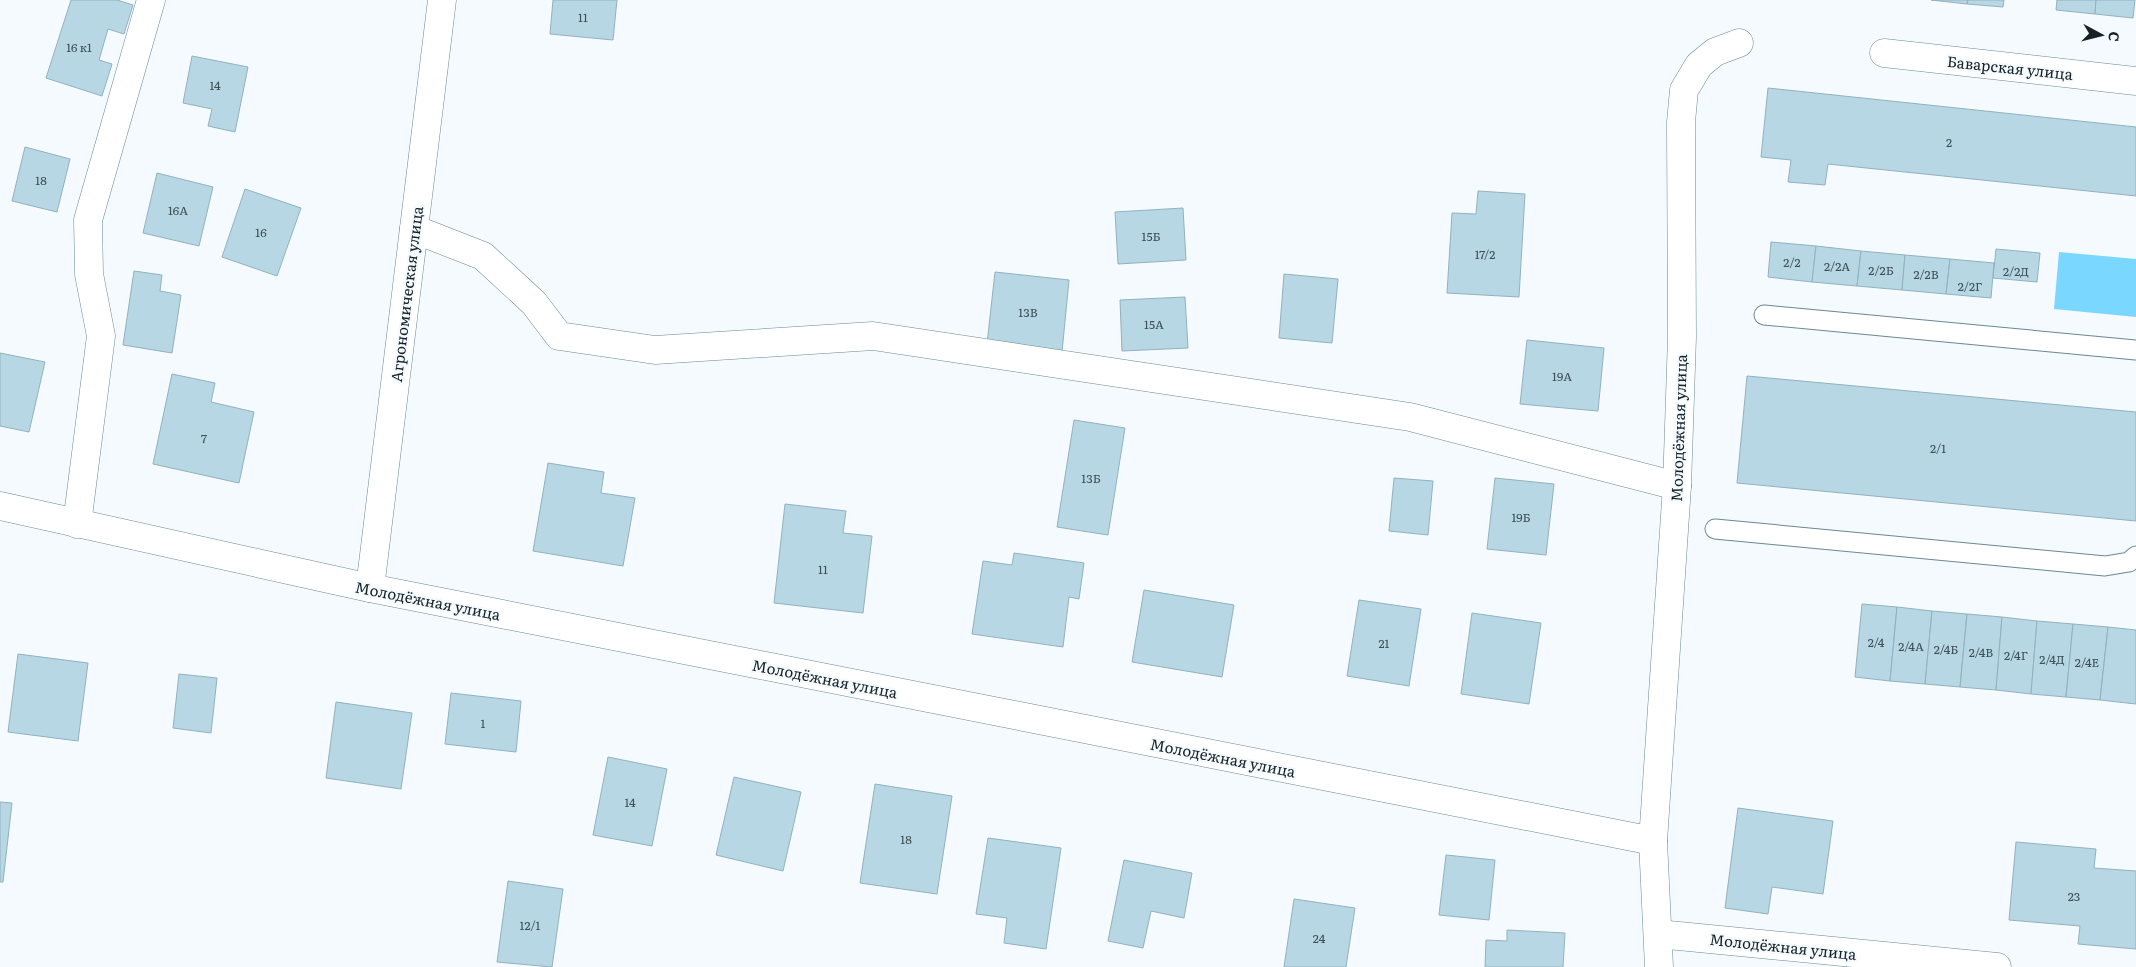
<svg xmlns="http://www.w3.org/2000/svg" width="2136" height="967" font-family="Literata,serif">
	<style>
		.park { fill: #7ad7ff }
		.building { fill: #b7d7e5; stroke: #92b1bf }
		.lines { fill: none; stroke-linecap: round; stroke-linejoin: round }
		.lane-casing { stroke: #6a8895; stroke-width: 21 }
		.street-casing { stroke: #6a8895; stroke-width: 29 }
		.lane { stroke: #fff; stroke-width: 19 }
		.street { stroke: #fff; stroke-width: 28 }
		.labels { text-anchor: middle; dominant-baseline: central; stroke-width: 4.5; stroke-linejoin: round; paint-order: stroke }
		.number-label { font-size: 12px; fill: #3e4f56 }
		.street-label { font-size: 15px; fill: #162227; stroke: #f4fafd }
	</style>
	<rect width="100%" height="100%" fill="#f4fafd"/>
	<!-- park -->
	<path class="park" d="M2059,252L2136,259V317L2054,309Z"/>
	<!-- building -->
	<g class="building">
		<path d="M71,0H117L133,5L124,34L108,29L99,60L112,64L102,96L46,78Z"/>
		<path d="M553,0H617L613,40L550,34Z"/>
		<path d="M1931,0H1968L1967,4Z"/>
		<path d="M1968,0H2004L2003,7L1967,4Z"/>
		<path d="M2057,0H2096L2095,14L2056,10Z"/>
		<path d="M2096,0H2135L2133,18L2095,14Z"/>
		<path d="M192,56L248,67L235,132L208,126L212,109L183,103Z"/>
		<path d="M1768,88L2136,127V196L1828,164L1825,185L1788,182L1791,160L1761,157Z"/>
		<path d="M25,147L70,159L57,212L12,201Z"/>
		<path d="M157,173L213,187L199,246L143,233Z"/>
		<path d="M245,189L301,208L277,276L222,257Z"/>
		<path d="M1478,191L1525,194L1519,297L1447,293L1452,213L1476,214Z"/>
		<path d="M1183,208L1186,260L1118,264L1115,212Z"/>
		<path d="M1771,242L1816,246L1812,282L1768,277Z"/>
		<path d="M1816,246L1861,251L1857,286L1812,282Z"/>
		<path d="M1996,249L2040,253L2037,282L1993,278Z"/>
		<path d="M1861,251L1905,255L1902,290L1857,286Z"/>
		<path d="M1905,255L1950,259L1946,294L1902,290Z"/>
		<path d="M1950,259L1994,263L1991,298L1946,294Z"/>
		<path d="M134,271L162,275L160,291L181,295L172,353L123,345Z"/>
		<path d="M995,272L1069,280L1062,352L987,344Z"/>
		<path d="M1284,274L1338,279L1332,343L1279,338Z"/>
		<path d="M1185,297L1188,348L1122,351L1120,300Z"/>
		<path d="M1527,340L1604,348L1598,411L1520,404Z"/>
		<path d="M0,353L45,362L29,432L0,426Z"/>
		<path d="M172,374L215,383L211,402L254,412L239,483L153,464Z"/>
		<path d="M1747,376L2136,412V521L1737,483Z"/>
		<path d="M1074,420L1125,428L1108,535L1057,527Z"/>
		<path d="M548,463L604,472L601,493L635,498L623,566L533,551Z"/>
		<path d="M1394,478L1433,481L1428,535L1389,531Z"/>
		<path d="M1495,478L1554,484L1546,555L1487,549Z"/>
		<path d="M785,504L846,511L843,533L872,536L863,613L774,603Z"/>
		<path d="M1014,553L1084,563L1079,599L1069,597L1063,647L972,634L983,561L1012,565Z"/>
		<path d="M1144,590L1234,605L1222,677L1132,662Z"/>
		<path d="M1359,600L1421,609L1409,686L1347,676Z"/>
		<path d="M1862,604L1897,607L1890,681L1855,677Z"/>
		<path d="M1897,607L1932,611L1925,684L1890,681Z"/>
		<path d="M1932,611L1967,614L1960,687L1925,684Z"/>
		<path d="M1472,613L1541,623L1529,704L1461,694Z"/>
		<path d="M1967,614L2002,617L1996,690L1960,687Z"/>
		<path d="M2002,617L2037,621L2031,694L1996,690Z"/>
		<path d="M2037,621L2073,624L2066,697L2031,694Z"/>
		<path d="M2073,624L2108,627L2100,700L2066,697Z"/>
		<path d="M2108,627L2136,630V704L2100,700Z"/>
		<path d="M18,654L88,663L78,741L8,732Z"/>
		<path d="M179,674L217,678L211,733L173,728Z"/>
		<path d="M451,693L521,701L516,752L445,744Z"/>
		<path d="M336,702L412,713L401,789L326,778Z"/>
		<path d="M608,757L667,769L652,846L593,835Z"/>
		<path d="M734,777L801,792L783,871L716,855Z"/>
		<path d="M875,784L952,796L937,894L860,883Z"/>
		<path d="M0,802L12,803L3,882H0Z"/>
		<path d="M1738,808L1833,821L1823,894L1772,887L1768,914L1725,908Z"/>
		<path d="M988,838L1061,848L1046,949L1004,943L1007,918L976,914Z"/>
		<path d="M2016,842L2096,849L2094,868L2136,871V949L2078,944L2080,926L2009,920Z"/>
		<path d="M1446,855L1495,860L1489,920L1439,915Z"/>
		<path d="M1124,860L1192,873L1184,918L1151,911L1143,948L1108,941Z"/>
		<path d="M508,881L563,889L552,967L497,962Z"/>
		<path d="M1294,899L1355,908L1346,967H1284Z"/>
		<path d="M1507,930L1565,933L1563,967H1485L1486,940L1507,941Z"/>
	</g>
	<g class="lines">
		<defs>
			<g id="lane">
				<path d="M1764,315L2136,350"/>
				<path d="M1715,529L2105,566L2129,562L2136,556"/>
			</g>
			<g id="street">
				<path d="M1884,53L2136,81"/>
				<path d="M414,229L483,256L534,303L559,336L655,350L873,336L1410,417L1677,486"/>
				<path d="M0,506L370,588L1653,841"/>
				<path d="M77,524L101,336L89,274L88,220L151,0"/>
				<path d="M370,588L442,0"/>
				<path d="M1658,934L1997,967"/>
				<path d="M1659,967L1653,841L1677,486L1682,337L1681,122L1684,90L1699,65L1715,52L1739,43"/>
			</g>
		</defs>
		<!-- lane casing -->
		<use href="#lane" class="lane-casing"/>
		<!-- street casing -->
		<use href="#street" class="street-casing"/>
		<!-- lane -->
		<use href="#lane" class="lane"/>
		<!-- street -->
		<use href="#street" class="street"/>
	</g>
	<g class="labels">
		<!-- number labels -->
		<g class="number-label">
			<text x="583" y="17">11</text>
			<text x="79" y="47">16 к1</text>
			<text x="215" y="85">14</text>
			<text x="1949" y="142">2</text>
			<text x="41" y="180">18</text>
			<text x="178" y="210">16А</text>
			<text x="261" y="232">16</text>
			<text x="1151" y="236">15Б</text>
			<text x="1485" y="254">17/2</text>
			<text x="1792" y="262">2/2</text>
			<text x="1837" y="266">2/2А</text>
			<text x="1881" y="270">2/2Б</text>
			<text x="2016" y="271">2/2Д</text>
			<text x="1926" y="274">2/2В</text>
			<text x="1970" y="286">2/2Г</text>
			<text x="1028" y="312">13В</text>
			<text x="1154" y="324">15А</text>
			<text x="1562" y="376">19А</text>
			<text x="204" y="438">7</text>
			<text x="1938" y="448">2/1</text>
			<text x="1091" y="478">13Б</text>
			<text x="1521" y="517">19Б</text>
			<text x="823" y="569">11</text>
			<text x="1876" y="642">2/4</text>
			<text x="1384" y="643">21</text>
			<text x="1911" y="646">2/4А</text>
			<text x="1946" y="649">2/4Б</text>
			<text x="1981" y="652">2/4В</text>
			<text x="2016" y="655">2/4Г</text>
			<text x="2052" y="659">2/4Д</text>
			<text x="2087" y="662">2/4Е</text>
			<text x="483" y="723">1</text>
			<text x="630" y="802">14</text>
			<text x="906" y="839">18</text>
			<text x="2074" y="896">23</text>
			<text x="530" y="925">12/1</text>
			<text x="1319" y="938">24</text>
		</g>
		<!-- street labels -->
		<g class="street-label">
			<text transform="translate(2010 67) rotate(6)">Баварская улица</text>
			<text transform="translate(406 294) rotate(-83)">Агрономическая улица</text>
			<text transform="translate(1678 428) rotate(-88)">Молодёжная улица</text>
			<text transform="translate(428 600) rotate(11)">Молодёжная улица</text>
			<text transform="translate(825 678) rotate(11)">Молодёжная улица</text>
			<text transform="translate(1223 757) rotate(11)">Молодёжная улица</text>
			<text transform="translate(1783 946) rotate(6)">Молодёжная улица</text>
		</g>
	</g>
	<!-- north arrow -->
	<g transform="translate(2101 35) rotate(97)" stroke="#f4fafd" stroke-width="4" paint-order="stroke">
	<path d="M0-4L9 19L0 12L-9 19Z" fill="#162227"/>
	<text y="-8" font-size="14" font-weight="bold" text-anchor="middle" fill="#162227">С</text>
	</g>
</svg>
